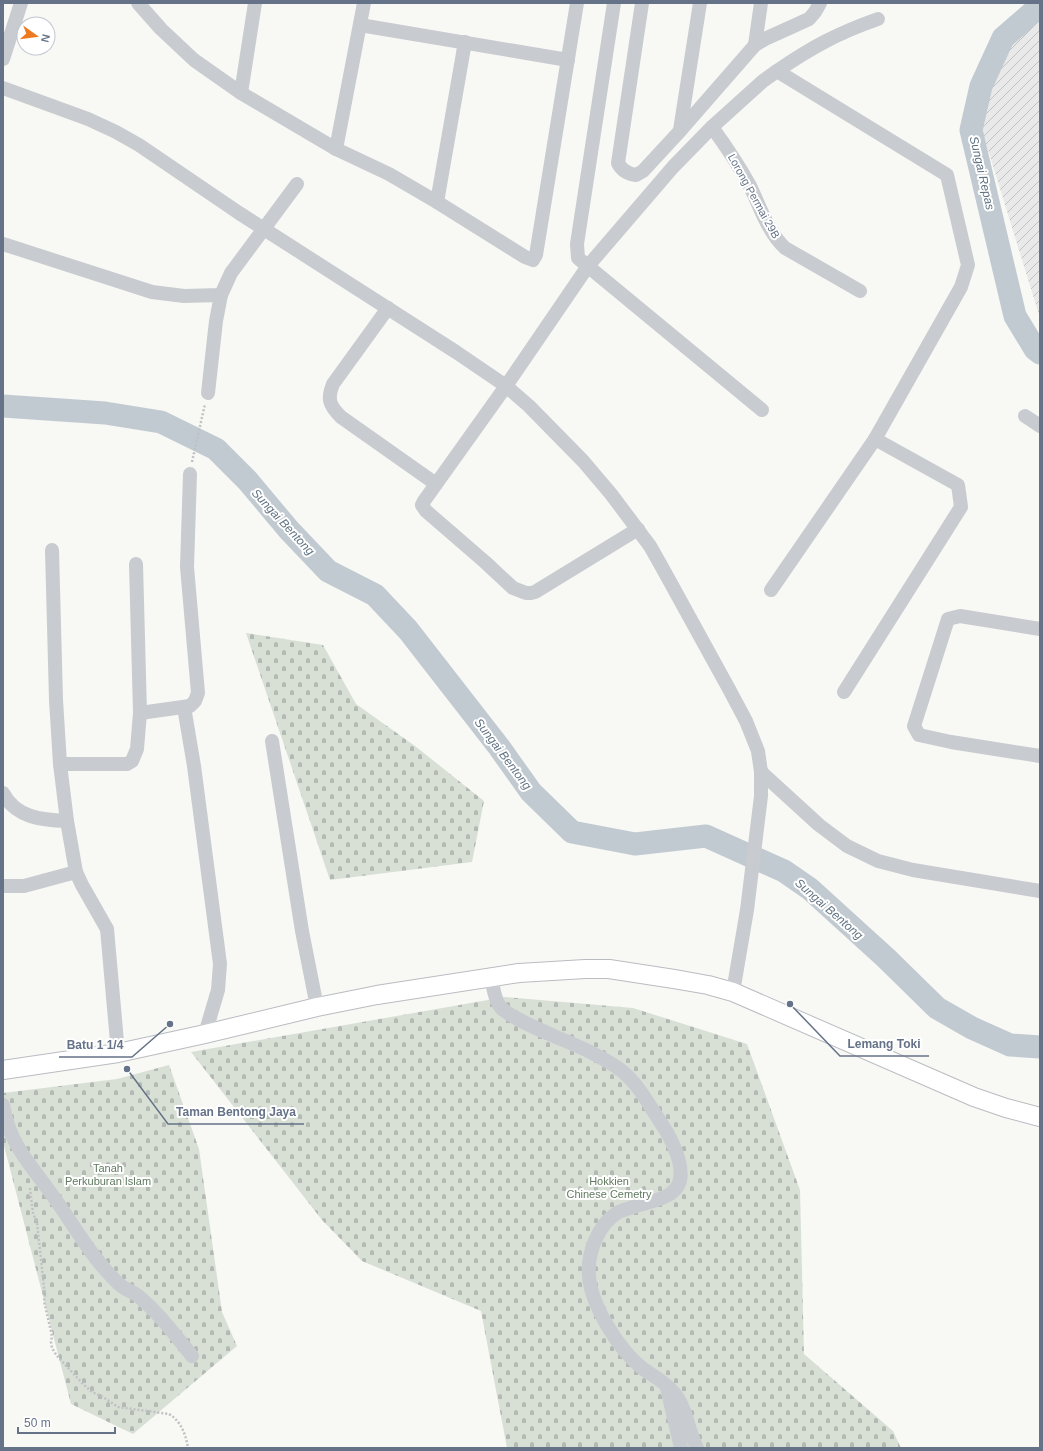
<svg xmlns="http://www.w3.org/2000/svg" width="1043" height="1451" font-family="Arial,sans-serif">
	<style>
		.industrial { fill: url(#industrial-furrows) }
		.cemetery { fill: url(#cemetery-stones) }
		.lines { fill: none; stroke-linecap: round; stroke-linejoin: round }
		.river { stroke: #c2cad1; stroke-width: 23 }
		.major-casing { stroke: #b9bcc1; stroke-width: 20 }
		.path { stroke: #bfc1c4; stroke-width: 2.5; stroke-dasharray: 2 2; stroke-linecap: butt }
		.minor { stroke: #c8cbcf; stroke-width: 14 }
		.major { stroke: #fff; stroke-width: 18 }
		.labels { text-anchor: middle; dominant-baseline: central; stroke-width: 4; stroke-linejoin: round; paint-order: stroke }
		.street-label { font-size: 11px; fill: #657288; stroke: #fff }
		.park-label { font-size: 11px; fill: #607a60; stroke: #fff }
		.water-label { font-size: 12px; font-style: italic; fill: #617383; stroke: #fff }
		.leader { fill: none; stroke: #657288; stroke-width: 1.5 }
		.callout-dot { fill: #657288; stroke: #fff; stroke-width: 1.5 }
		.callout-label { font-size: 12px; text-anchor: middle; font-weight: bold; fill: #657288; stroke: #fff; stroke-width: 4; stroke-linejoin: round; paint-order: stroke }
	</style>
	<defs>
		<pattern id="industrial-furrows" width="10" height="10" patternUnits="userSpaceOnUse"><rect width="10" height="10" fill="#e8e9e8"/><path d="M-1 1l2-2M0 10L10 0M9 11l2-2" fill="none" stroke="#c0c1c2"/></pattern>
		<pattern id="cemetery-stones" width="16" height="16" patternUnits="userSpaceOnUse"><rect width="16" height="16" fill="#d8e0d6"/><path d="M2 7V4a2 2 0 0 1 4 0v3zM10 15v-3a2 2 0 0 1 4 0v3z" fill="#b3bab3"/></pattern>
	</defs>
	<rect width="100%" height="100%" fill="#f8f8f5"/>
	<!-- industrial -->
	<path class="industrial" d="M1040,19V318L980,124L1007,44Z"/>
	<!-- cemetery -->
	<g class="cemetery">
		<path d="M246,633L323,645L356,704L415,746L484,801L472,862L330,880Z"/>
		<path d="M505,997L633,1008L747,1044L800,1190L804,1354L893,1431L901,1448H507L481,1311L362,1261L322,1220L191,1052Z"/>
		<path d="M169,1065L199,1149L222,1312L237,1346L133,1434L71,1404L3,1142V1093L117,1079Z"/>
	</g>
	<g class="lines">
		<!-- river -->
		<g class="river">
			<path d="M1040,6L1003,38L981,86L971,130L1015,316L1035,349L1040,353"/>
			<path d="M3,406L105,413L161,422L216,449L247,480L289,530L328,571L375,595L408,630L499,747L531,792L572,832L635,844L706,836L784,871L810,889L886,958L937,1008L972,1028L1010,1045L1040,1047"/>
		</g>
		<defs>
			<path id="major" d="M3,1070L118,1053L205,1034L317,1007L377,995L519,973L585,969H609L674,979L708,985L733,992L974,1097L1006,1108L1040,1117"/>
		</defs>
		<!-- major casing -->
		<use href="#major" class="major-casing"/>
		<!-- path -->
		<g class="path">
			<path d="M192,462L205,404"/>
			<path d="M30,1188L33,1213L37,1223L45,1296L44,1301L52,1336L51,1342L52,1348L57,1356L84,1385L92,1392L103,1397L118,1407L169,1414C181,1421 186,1435 188,1448"/>
		</g>
		<!-- minor -->
		<g class="minor">
			<path d="M138,3L161,29L194,60L241,93L336,149L389,174L437,202L525,257L533,260L536,255L577,3"/>
			<path d="M614,3L577,244L578,258L762,410"/>
			<path d="M642,3L618,163C622,171 628,174 636,175L643,171L680,131L755,45L767,38L809,19L815,12L820,3"/>
			<path d="M360,25L568,60"/>
			<path d="M755,45L761,3"/>
			<path d="M3,59L21,3"/>
			<path d="M777,71C812,47 838,33 878,19"/>
			<path d="M3,88L88,119L116,132L139,145L239,213L456,352L506,386L529,406L583,461L611,494L650,546L663,569L729,689L746,721L758,751L761,772V796L747,910L733,992"/>
			<path d="M241,93L255,3"/>
			<path d="M712,127L763,81L777,71L947,175L968,265L961,287L875,439L771,590"/>
			<path d="M680,130L700,3"/>
			<path d="M336,149L364,3"/>
			<path d="M437,202L465,42"/>
			<path d="M3,244L152,292L184,296L221,295L231,273L297,184"/>
			<path d="M388,308L333,384C327,399 329,405 341,417L436,484"/>
			<path d="M208,393L216,321L221,295"/>
			<path d="M1025,416L1040,426"/>
			<path d="M638,529L535,592L531,593H526L513,588L485,562L426,511L422,505L424,501L506,386L588,266L673,167L712,127C725,145 738,164 749,184C760,206 767,231 785,248L860,291"/>
			<path d="M52,550L56,700L60,764L67,821L76,872L82,885L107,929L118,1053"/>
			<path d="M1040,629L960,616L948,619L914,726L919,735L951,742L1040,756"/>
			<path d="M844,692L961,507L958,485L875,439"/>
			<path d="M184,707L194,766L220,964L218,990L205,1034"/>
			<path d="M140,713L190,706L195,701L198,693L187,567L190,474"/>
			<path d="M272,741L302,931L317,1007"/>
			<path d="M60,764H127L132,761L137,749L140,713L136,564"/>
			<path d="M761,772L819,825L847,846L878,861L913,870L1040,891"/>
			<path d="M3,793C16,818 42,820 67,821"/>
			<path d="M3,886H24L76,872"/>
			<path d="M491,977C493,986 494,997 499,1005C506,1019 574,1043 592,1053C602,1058 613,1064 622,1071C637,1083 646,1100 656,1115C661,1123 666,1130 670,1138C678,1154 689,1182 670,1194C661,1200 649,1202 639,1205C632,1208 623,1209 617,1213C598,1225 587,1253 589,1276C591,1305 619,1350 642,1368C653,1376 666,1382 675,1394C687,1409 688,1431 697,1448"/>
			<path d="M3,1105C10,1145 28,1161 50,1192C73,1223 91,1258 119,1284C124,1289 131,1291 137,1295C158,1312 175,1335 192,1356"/>
			<path d="M667,1388L681,1448"/>
		</g>
		<!-- major -->
		<use href="#major" class="major"/>
	</g>
	<g class="labels">
		<!-- street labels -->
		<g class="street-label">
			<text transform="translate(754 196) rotate(61)">Lorong Permai 29B</text>
		</g>
		<!-- park labels -->
		<g class="park-label">
			<text x="108" y="1168">Tanah<tspan x="108" dy="13">Perkuburan Islam</tspan></text>
			<text x="609" y="1181">Hokkien<tspan x="609" dy="13">Chinese Cemetry</tspan></text>
		</g>
		<!-- water labels -->
		<g class="water-label">
			<text transform="translate(982 173) rotate(77)">Sungai Repas</text>
			<text transform="translate(283 522) rotate(47)">Sungai Bentong</text>
			<text transform="translate(503 754) rotate(53)">Sungai Bentong</text>
			<text transform="translate(829 909) rotate(41)">Sungai Bentong</text>
		</g>
	</g>
	<!-- callouts -->
	<path class="leader" d="M790 1004L840 1056H929M170 1024L132 1057H59M127 1069L168 1124H304"/>
	<g class="callout-dot">
		<circle cx="790" cy="1004" r="4"/>
		<circle cx="170" cy="1024" r="4"/>
		<circle cx="127" cy="1069" r="4"/>
	</g>
	<g class="callout-label">
		<text x="884" y="1048">Lemang Toki</text>
		<text x="95" y="1049">Batu 1 1/4</text>
		<text x="236" y="1116">Taman Bentong Jaya</text>
	</g>
	<!-- border -->
	<rect width="1043" height="1451" fill="none" stroke="#657288" stroke-width="8"/>
	<!-- north arrow -->
	<g transform="translate(36 36) rotate(104)"><circle r="19" fill="#ffffff" stroke="#c1c7cf"/>
	<path d="M0-3L7 15L0 10L-7 15Z" fill="#ef791f"/>
	<text y="-6" font-size="11" font-weight="bold" text-anchor="middle" fill="#657288">N</text>
	</g>
	<!-- scale -->
	<path d="M18 1427v6h97v-6" fill="none" stroke="#657288" stroke-width="2"/>
	<text x="24" y="1427" font-size="12" fill="#657288" stroke="#ffffff" stroke-width="3" paint-order="stroke">50 m</text>
</svg>
